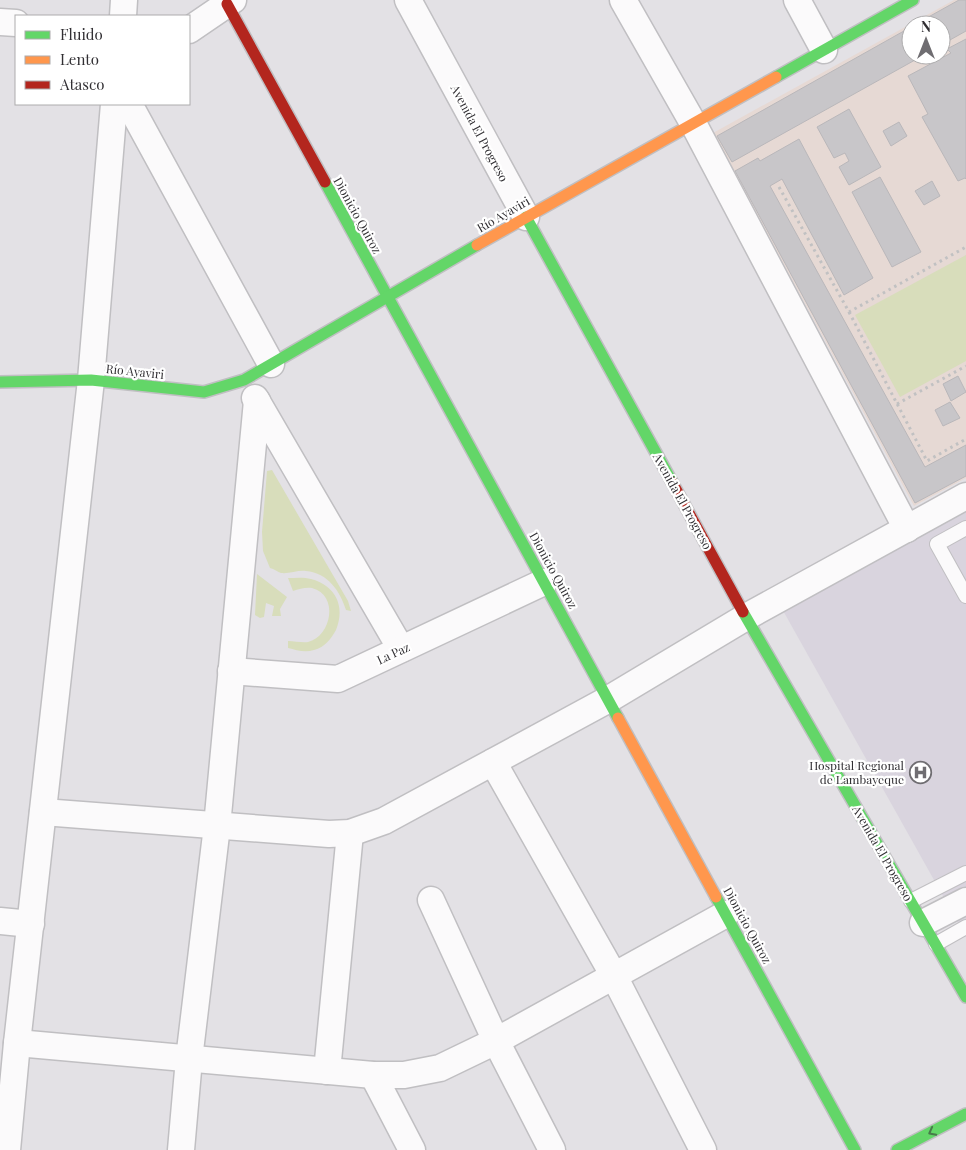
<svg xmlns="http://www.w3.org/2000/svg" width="966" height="1150" font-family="'Playfair Display',serif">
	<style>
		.built { fill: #d9d4de }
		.education { fill: #e6d9d4; fill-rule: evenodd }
		.green { fill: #d8ddbb }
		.building { fill: #c8c6c9; stroke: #b9b7ba }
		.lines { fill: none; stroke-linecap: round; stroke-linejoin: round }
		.lane-casing { stroke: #c0bfc2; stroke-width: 16 }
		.street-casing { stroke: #c0bfc2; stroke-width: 29 }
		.fast-casing { stroke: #c0bfc2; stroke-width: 14 }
		.slow-casing { stroke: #c0bfc2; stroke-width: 14 }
		.jam-casing { stroke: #c0bfc2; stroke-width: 14 }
		.path { stroke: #c1c1c2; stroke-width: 3; stroke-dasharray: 2.5 4; stroke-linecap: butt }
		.lane { stroke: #fbfafb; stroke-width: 14 }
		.street { stroke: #fbfafb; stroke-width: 26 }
		.fast { stroke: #63d668; stroke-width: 11 }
		.slow { stroke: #ff974d; stroke-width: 11 }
		.jam { stroke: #b3261e; stroke-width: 11 }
		.oneway { stroke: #487a4b }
		.labels { text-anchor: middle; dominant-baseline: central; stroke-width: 4.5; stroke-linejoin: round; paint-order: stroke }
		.street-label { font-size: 12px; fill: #312f33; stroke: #fff }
		.poi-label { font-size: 12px; fill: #312f33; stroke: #fff; text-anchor: end }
	</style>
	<rect width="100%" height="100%" fill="#e3e1e5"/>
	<!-- built -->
	<path class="built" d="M966,506V937L781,607Z"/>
	<!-- education -->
	<path class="education" d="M954,0H966V478L914,506L713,133ZM911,25H941V55H911Z"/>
	<!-- green -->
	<g class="green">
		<path d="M966,255V361L900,397L855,315Z"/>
		<path d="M272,470L348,601L351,611L346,610C340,591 328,573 306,571C298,570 289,574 281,573C278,572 274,569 270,568L263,551L262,532L267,471Z"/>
		<path d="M257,574L287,597L280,609L281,616H272L274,606L266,603L264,617L260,618L255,615Z"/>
		<path d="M288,578C295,578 304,577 311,579C335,585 346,606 336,630C331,639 325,647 314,650C305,653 296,650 288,648V641C295,641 302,643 308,642C332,636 339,595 312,588C306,587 299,589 293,591Z"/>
	</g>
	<!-- building -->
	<g class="building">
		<path d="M959,0H966V31L941,45V25H914Z"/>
		<path d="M911,27V55H924L732,162L717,136Z"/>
		<path d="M966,39V179L965,178L958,181L922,117L928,114L908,76L951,53L947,49Z"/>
		<path d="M849,109L881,167L849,185L839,167L849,161L845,153L834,158L817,127Z"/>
		<path d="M899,122L907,136L891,146L883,131Z"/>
		<path d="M799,139L873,278L844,295L782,179L770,186L925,467L966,445V476L915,503L735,171L758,158L760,161Z"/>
		<path d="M880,177L921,252L892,267L852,192Z"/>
		<path d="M932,181L940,196L924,205L915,191Z"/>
		<path d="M958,376L966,392L951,401L943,384Z"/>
		<path d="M950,402L960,418L943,426L935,410Z"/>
	</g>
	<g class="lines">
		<defs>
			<g id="lane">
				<path d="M966,528L937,544L966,596"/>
				<path d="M911,901L966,873"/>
				<path d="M936,944L966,927"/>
			</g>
			<g id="street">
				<path d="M408,0L526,217"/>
				<path d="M623,0L693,123L907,529"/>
				<path d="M797,0L824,50"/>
				<path d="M123,16L124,0"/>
				<path d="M0,22L16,23"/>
				<path d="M189,30L233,0"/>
				<path d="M129,104L271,364"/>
				<path d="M255,398L401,649"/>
				<path d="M231,671L338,679L544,582"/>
				<path d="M493,762L614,976L703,1150"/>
				<path d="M43,812L329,834L350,833L384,821L609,699L746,617L966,496"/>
				<path d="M431,900L496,1041L552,1150"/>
				<path d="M0,921L31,924"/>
				<path d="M923,923L966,901"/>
				<path d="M17,1043L373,1075H404L440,1068L496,1041L726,914"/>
				<path d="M327,1071L350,833"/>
				<path d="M373,1075L412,1150"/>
				<path d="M7,1150L17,1043L91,380L114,104"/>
				<path d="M181,1150L189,1059L217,826L257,401"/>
			</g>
			<g id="fast">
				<path d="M776,77L913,0"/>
				<path d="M325,182L618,718"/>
				<path d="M526,217L672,482"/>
				<path d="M0,382L91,380L204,392L244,380L477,245"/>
				<path d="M743,612L966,997"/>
				<path d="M716,897L855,1150"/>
				<path d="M897,1150L966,1114"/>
			</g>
			<g id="slow">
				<path d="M477,245L776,77"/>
				<path d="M618,718L716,897"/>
			</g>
			<g id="jam">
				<path d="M227,4L325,182"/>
				<path d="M672,482L743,612"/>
			</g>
		</defs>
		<!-- lane casing -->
		<use href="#lane" class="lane-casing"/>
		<!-- street casing -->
		<use href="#street" class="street-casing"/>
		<!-- fast casing -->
		<use href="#fast" class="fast-casing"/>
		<!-- slow casing -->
		<use href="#slow" class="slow-casing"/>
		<!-- jam casing -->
		<use href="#jam" class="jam-casing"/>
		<!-- path -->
		<g class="path">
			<path d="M779,187L849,312L966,247"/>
			<path d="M849,312L927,461L966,439"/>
			<path d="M897,404L966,366"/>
		</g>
		<!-- lane -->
		<use href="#lane" class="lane"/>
		<!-- street -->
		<use href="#street" class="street"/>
		<!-- fast -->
		<use href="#fast" class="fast"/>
		<!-- slow -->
		<use href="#slow" class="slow"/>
		<!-- jam -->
		<use href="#jam" class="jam"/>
	</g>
	<!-- one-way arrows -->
	<defs><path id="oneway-chevron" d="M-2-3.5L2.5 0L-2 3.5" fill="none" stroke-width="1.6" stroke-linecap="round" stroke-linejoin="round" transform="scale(1.25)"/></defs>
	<use class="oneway" href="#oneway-chevron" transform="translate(932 1132) rotate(152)"/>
	<!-- icons -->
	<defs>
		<symbol id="hospital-ring" viewBox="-11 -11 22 22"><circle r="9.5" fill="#fff" stroke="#6f6d71" stroke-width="1.5"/><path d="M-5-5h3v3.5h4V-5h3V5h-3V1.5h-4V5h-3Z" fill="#6f6d71"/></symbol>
	</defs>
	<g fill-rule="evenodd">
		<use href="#hospital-ring" x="908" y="760" width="25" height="25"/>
	</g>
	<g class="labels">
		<!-- street labels -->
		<g class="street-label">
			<text transform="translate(480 133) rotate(62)">Avenida El Progreso</text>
			<text transform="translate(503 214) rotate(-30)">Río Ayaviri</text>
			<text transform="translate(358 215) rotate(61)">Dionicio Quiroz</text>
			<text transform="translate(135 371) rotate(6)">Río Ayaviri</text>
			<text transform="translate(683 501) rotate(61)">Avenida El Progreso</text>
			<text transform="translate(554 570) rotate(61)">Dionicio Quiroz</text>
			<text transform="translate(393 653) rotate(-25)">La Paz</text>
			<text transform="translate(883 853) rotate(60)">Avenida El Progreso</text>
			<text transform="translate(748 925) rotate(61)">Dionicio Quiroz</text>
		</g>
		<!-- poi labels -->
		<g class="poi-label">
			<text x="904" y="765">Hospital Regional<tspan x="904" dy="14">de Lambayeque</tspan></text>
		</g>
	</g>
	<!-- legend -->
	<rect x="15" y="15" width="175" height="90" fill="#ffffff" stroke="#adacad"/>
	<rect x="25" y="31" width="25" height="8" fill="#63d668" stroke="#adacad"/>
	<text x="60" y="40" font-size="15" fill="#312f33">Fluido</text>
	<rect x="25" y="56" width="25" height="8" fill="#ff974d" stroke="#adacad"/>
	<text x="60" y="65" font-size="15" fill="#312f33">Lento</text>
	<rect x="25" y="81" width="25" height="8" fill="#b3261e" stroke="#adacad"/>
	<text x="60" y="90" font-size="15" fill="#312f33">Atasco</text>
	<!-- north arrow -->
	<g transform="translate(926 40)"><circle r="24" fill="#ffffff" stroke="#adacad"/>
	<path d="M0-4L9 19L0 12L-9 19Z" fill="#6f6d71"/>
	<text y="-8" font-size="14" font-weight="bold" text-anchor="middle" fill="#312f33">N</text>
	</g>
</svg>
